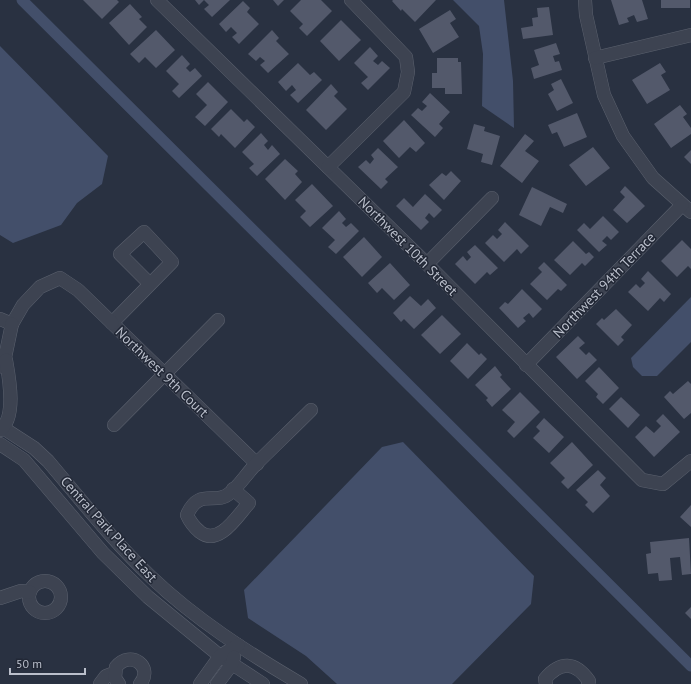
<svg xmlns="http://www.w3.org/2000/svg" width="691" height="684" font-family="'PT Sans',sans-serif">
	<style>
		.water { fill: #434f6a }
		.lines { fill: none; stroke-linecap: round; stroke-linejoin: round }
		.canal { stroke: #434f6a; stroke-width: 11 }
		.building { fill: #53596b }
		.minor-casing { stroke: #5b616e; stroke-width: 14 }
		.minor { stroke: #3d4351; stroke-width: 13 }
		.labels { text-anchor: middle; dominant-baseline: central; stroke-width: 3; stroke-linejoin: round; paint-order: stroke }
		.street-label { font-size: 14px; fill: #babfcb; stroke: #222836 }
	</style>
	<rect width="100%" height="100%" fill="#293141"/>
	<!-- water -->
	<g class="water">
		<path d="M453,0H504L513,81L514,128L482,106L483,54L479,26Z"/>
		<path d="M0,46L108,156L102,184L77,203L61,225L13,243L0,235Z"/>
		<path d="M691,297V342L657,376H642L633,367L631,358Z"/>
		<path d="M403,442L534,576L531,604L452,684H337L306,656L248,618L244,590L382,447Z"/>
	</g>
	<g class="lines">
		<!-- canal -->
		<path class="canal" d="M22,0L691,666"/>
	</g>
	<!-- building -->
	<g class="building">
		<path d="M83,0H117L119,2L102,19Z"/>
		<path d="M195,0H230L212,17L204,9L209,5L204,0L199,5Z"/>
		<path d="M273,0H284L278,6Z"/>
		<path d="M301,0H321L332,11L307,36L299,28L303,24L290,11Z"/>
		<path d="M393,0H436L415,22L402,9L401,11L392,1Z"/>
		<path d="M611,0H642L648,19L637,22L634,15L627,18L629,22L619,25Z"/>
		<rect x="661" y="0" width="29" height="8"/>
		<path d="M243,1L250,8L247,12L259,24L239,44L232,37L237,33L231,27L226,32L219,24Z"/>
		<path d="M130,4L142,17L139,19L147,27L129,45L109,23Z"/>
		<path d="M549,7L553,35L523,39L521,28L533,26L532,18L538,17L537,8Z"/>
		<path d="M450,10L456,19L450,23L459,37L433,53L419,29Z"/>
		<path d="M341,20L361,40L339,61L320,41Z"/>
		<path d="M156,30L175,50L156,68L145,57L139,63L130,54Z"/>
		<path d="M272,30L279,38L276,41L289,54L268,73L260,65L265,61L260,57L256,61L248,54Z"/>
		<path d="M556,43L560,54L553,56L555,62L559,61L562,70L534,79L531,68L539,65L534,50Z"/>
		<path d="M370,47L378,56L373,61L378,65L382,61L390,68L368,90L361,83L368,77L354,63Z"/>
		<path d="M182,55L190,64L186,68L190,72L195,68L202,76L179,98L172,91L179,84L166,71Z"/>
		<path d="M437,58H458V62H461L462,94H445V88H432V73H437Z"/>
		<path d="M298,63L310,75L314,72L322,80L298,103L290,95L296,90L292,85L286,91L278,82Z"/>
		<path d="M660,63L666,72L661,75L670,90L647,104L632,80Z"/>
		<path d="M561,79L573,103L557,111L548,94L554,90L551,84Z"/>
		<path d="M208,82L228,102L205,126L195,117L207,105L196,94Z"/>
		<path d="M331,84L338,92L334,96L347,109L326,130L306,110Z"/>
		<path d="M430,93L450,112L439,124L443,128L435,137L411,115L418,108L422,111L427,106L422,102Z"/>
		<path d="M680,105L687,114L683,117L691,128V134L671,148L654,124Z"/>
		<path d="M231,109L244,122L247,119L255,127L235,148L221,134L219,137L211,129Z"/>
		<path d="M577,113L587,137L564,147L557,132L552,134L548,125Z"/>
		<path d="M404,120L425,143L416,152L410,147L399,158L383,141Z"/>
		<path d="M474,124L485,127L484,131L500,136L492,165L481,162L483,154L467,149Z"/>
		<path d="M261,133L268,141L264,145L268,150L272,145L280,154L257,176L249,168L254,164L242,152Z"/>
		<path d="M525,134L534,141L525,151L539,161L522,183L500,166Z"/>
		<path d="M593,147L610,168L586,186L569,165Z"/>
		<path d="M378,148L398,167L385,179L388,182L381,189L358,167L366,160L370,164L374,159L371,155Z"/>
		<path d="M691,150V164L684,157Z"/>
		<path d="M285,159L298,171L295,174L302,182L285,200L265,179Z"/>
		<path d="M451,171L461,181L444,200L429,185L442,173L446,176Z"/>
		<path d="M312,184L333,206L310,227L300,217L306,211L295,200Z"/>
		<path d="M625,186L645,206L627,223L613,210L625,197L620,192Z"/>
		<path d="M532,187L567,204L563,213L550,207L541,226L519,215Z"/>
		<path d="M425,194L442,210L434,218L429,213L425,218L429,222L421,230L396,206L404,198L413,207Z"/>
		<path d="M339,211L346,219L342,223L346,227L351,223L359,231L336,254L328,247L335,240L322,228Z"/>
		<path d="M603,216L619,232L611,240L607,236L602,241L607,245L599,252L577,230L584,223L590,229Z"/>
		<path d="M505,222L529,246L521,254L517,249L504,262L485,243L493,235L497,239L502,234L498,230Z"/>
		<path d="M364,237L382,257L362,277L343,257Z"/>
		<path d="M682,240L691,249V269L688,266L677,277L661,261Z"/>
		<path d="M573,241L586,254L589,252L594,257L585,266L582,263L570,275L554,260Z"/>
		<path d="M475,245L498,268L490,275L487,272L475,284L455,264L463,256L467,261L471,257L467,252Z"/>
		<path d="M544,262L567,285L561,291L558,289L547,300L530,284L542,272L538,268Z"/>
		<path d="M390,263L410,285L394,300L382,288L377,293L368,283Z"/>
		<path d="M648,271L671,294L664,302L660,298L648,311L628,292L636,284L640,288L645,283L641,279Z"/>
		<path d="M522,289L542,309L533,318L529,313L523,318L526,321L518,328L499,308L505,302L508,304Z"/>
		<path d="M410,296L421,306L428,299L436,308L414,329L404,319L401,322L393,313Z"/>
		<path d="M616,309L632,325L621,337L624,340L618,346L596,324L602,318L604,320Z"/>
		<path d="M442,315L461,334L440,354L421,335Z"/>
		<path d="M578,336L585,343L579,348L586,355L589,352L597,360L577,379L556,357Z"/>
		<path d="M467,343L479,355L481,353L487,359L468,379L450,361Z"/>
		<path d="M495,366L502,375L500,377L511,389L492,407L486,400L488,398L475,385Z"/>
		<path d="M599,367L619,388L603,404L596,397L598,394L585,381Z"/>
		<path d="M688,381L691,384V413L684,419L664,397L670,391L673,394Z"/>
		<path d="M520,392L540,412L514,438L507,431L515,422L502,410Z"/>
		<path d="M621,397L640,415L628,428L609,409Z"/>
		<path d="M663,414L680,432L654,457L635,437L646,426L654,433L661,426L656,421Z"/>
		<path d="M544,418L564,437L549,453L533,438L540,431L536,427Z"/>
		<path d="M572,442L593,465L568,489L561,482L565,478L550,463Z"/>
		<path d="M598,470L606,478L600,485L610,496L593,513L585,505L588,502L576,490Z"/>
		<path d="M691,505V527L680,517Z"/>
		<path d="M689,538L691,574L682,575L680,557L670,558L672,580L659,581L658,573L648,574L646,554L651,553L650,542Z"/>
		<path d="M691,607V619L685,613Z"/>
	</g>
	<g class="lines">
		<defs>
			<g id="minor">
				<path d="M157,0L427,264L642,480L663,484L691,461"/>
				<path d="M585,0L586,15L604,95L623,136L653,178L691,212"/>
				<path d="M595,58L691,35"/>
				<path d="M328,167L404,92L408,72L406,57L351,0"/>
				<path d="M427,264L492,198"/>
				<path d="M150,284L120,254L144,232L172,262L112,323L257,464"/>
				<path d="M0,319L12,324L23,305L40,287L60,278L78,290L112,323"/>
				<path d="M526,365L682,205"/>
				<path d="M3,367L12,324"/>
				<path d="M114,425L218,320"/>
				<path d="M0,426L34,448L48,461C81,500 113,541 151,577C195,619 248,653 301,684"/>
				<path d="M0,430C17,418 9,377 6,360"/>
				<path d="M0,444L24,460L103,553L148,597L220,656L263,684"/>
				<path d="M233,489L249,503C238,515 219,547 200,532C194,527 190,522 187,515C199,487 215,506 230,493C240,485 247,473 256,464C274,446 293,428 311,410"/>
				<circle cx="45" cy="597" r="16"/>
				<path d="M0,598L21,591L30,592"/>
				<path d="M100,684L106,676L114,673"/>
				<path d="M119,684L115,678L116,667C131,649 154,667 140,684"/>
				<path d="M200,684L220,656L238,645"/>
				<path d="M217,684L232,664L234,657"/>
				<path d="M546,684L545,679C560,661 575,661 589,681L588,684"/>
			</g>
		</defs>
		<!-- minor casing -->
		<use href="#minor" class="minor-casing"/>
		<!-- minor -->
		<use href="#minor" class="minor"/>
	</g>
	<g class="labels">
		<!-- street labels -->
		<g class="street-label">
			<text transform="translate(408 246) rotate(45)">Northwest 10th Street</text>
			<text transform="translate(604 285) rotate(-46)">Northwest 94th Terrace</text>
			<text transform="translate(162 372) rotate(44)">Northwest 9th Court</text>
			<text transform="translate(109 529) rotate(48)">Central Park Place East</text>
		</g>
	</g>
	<!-- scale -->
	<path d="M10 668v6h75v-6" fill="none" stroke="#babfcb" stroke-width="2"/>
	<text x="16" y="668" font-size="12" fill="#babfcb" stroke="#222836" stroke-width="3" paint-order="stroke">50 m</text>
</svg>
